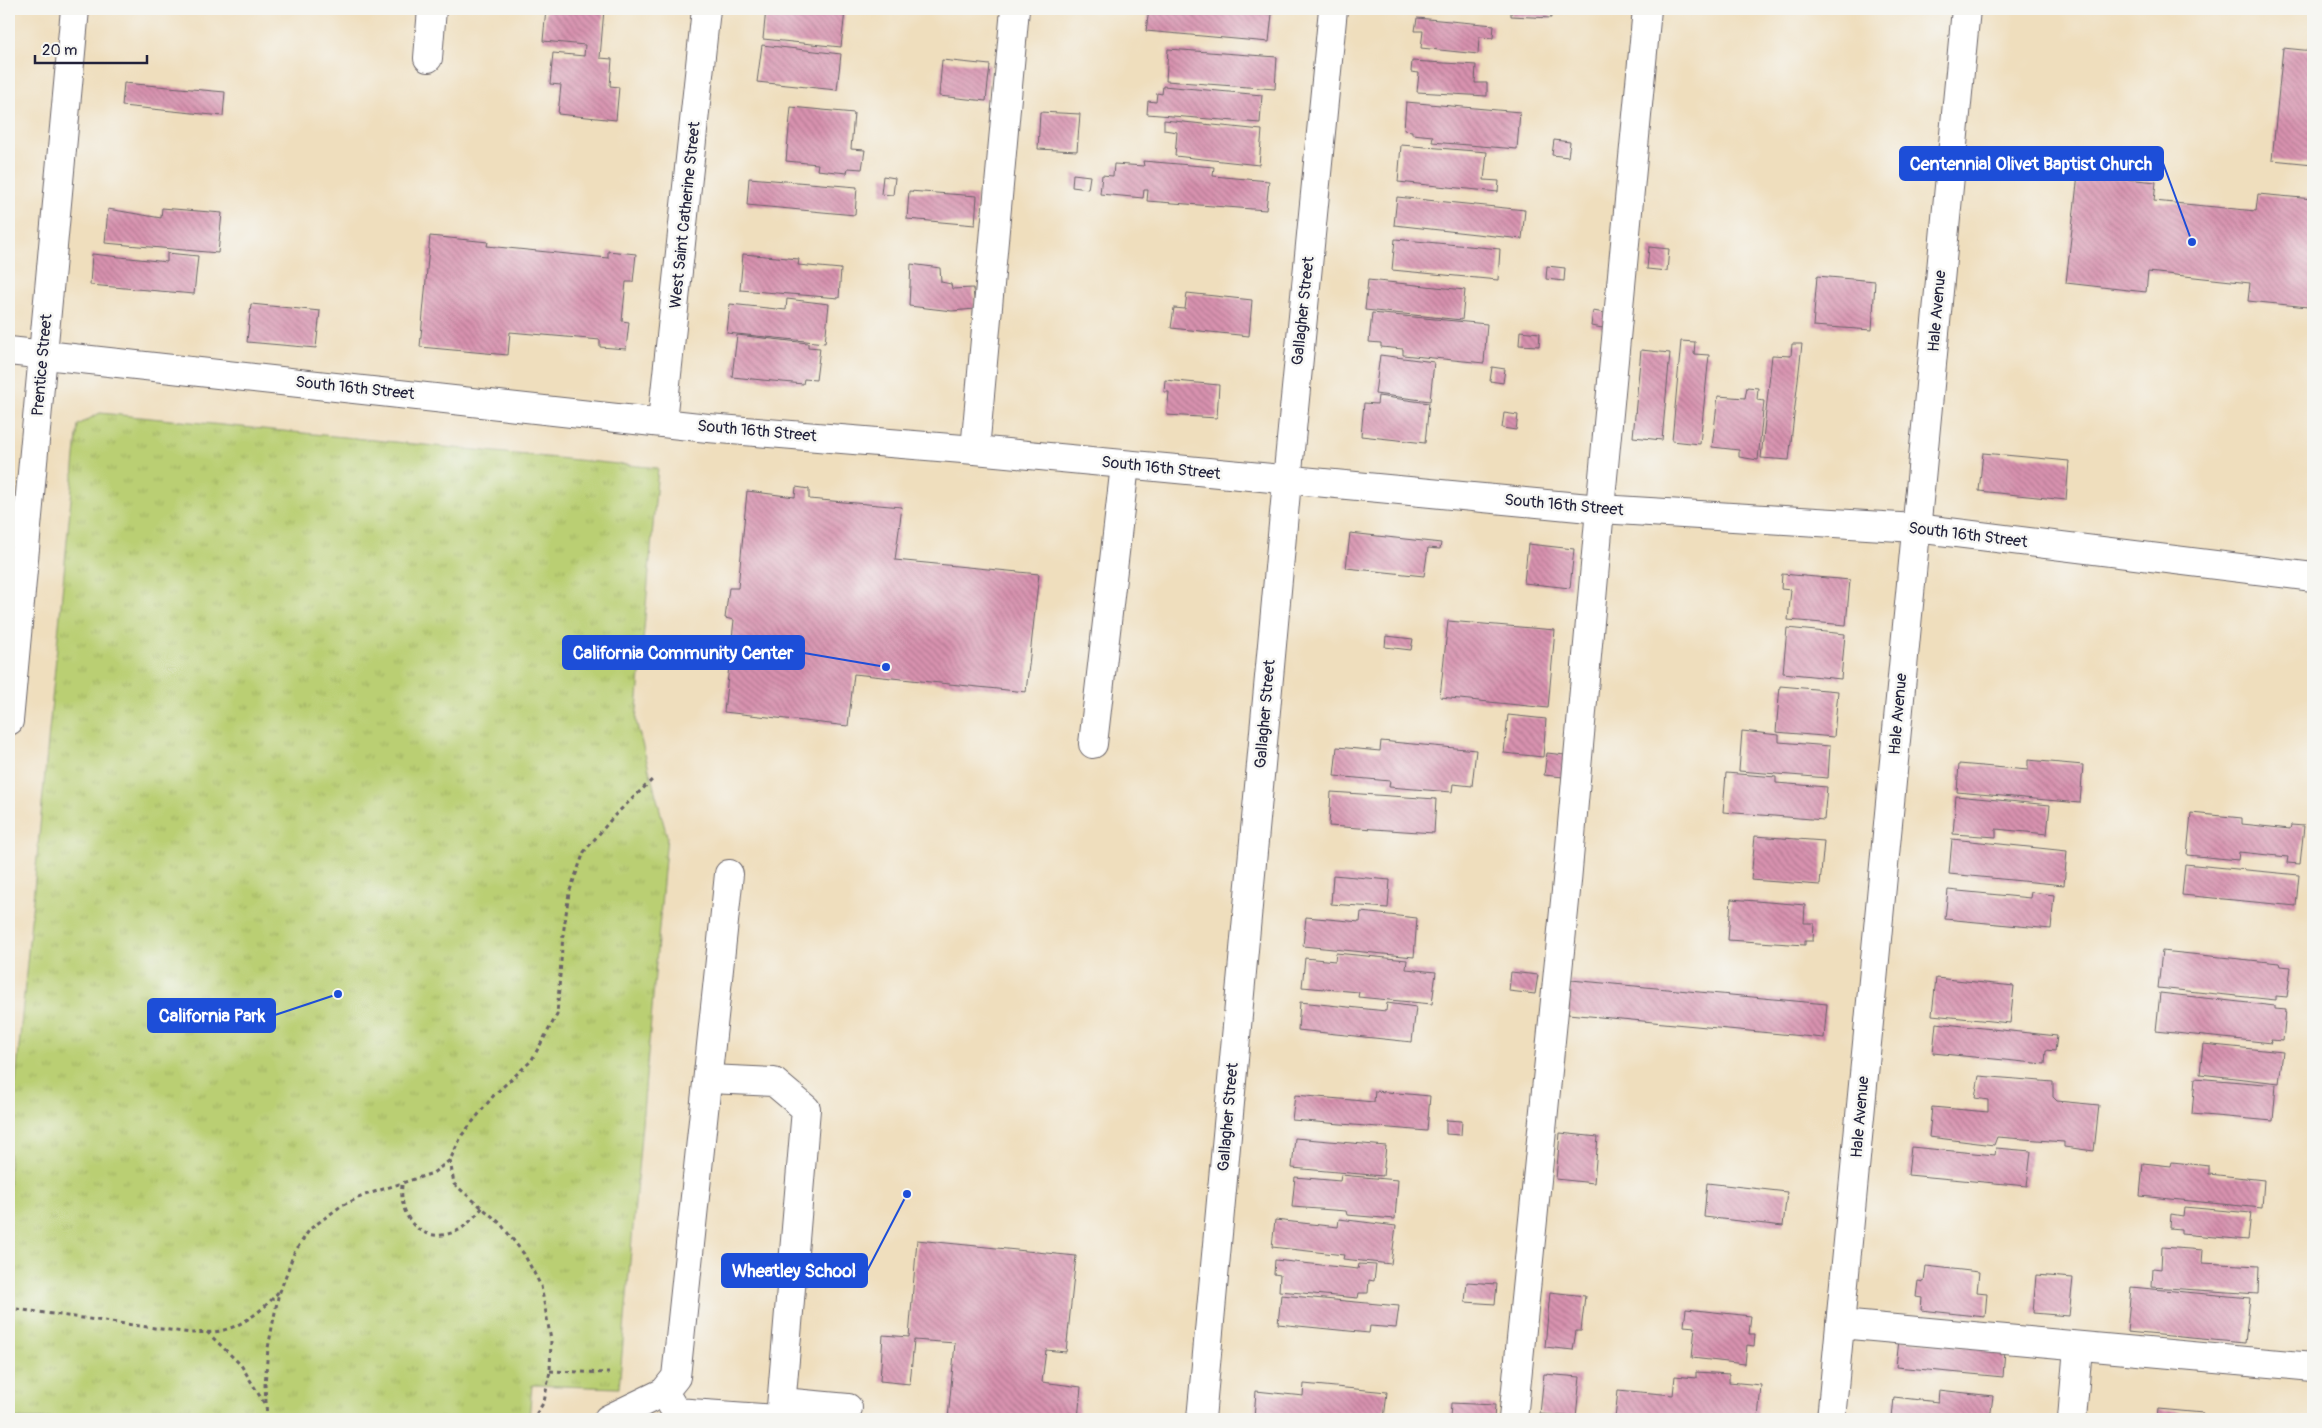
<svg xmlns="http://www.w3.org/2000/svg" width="2322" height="1428" font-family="Pangolin,sans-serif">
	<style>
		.grass { fill: url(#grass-tufts); stroke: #6e7857 }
		.building { fill: url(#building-back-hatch) }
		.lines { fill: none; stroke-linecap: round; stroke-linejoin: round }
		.minor-casing { stroke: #6a6468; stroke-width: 30 }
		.path { stroke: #6a6468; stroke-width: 3; stroke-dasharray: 4 4; stroke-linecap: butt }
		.minor { stroke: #fff; stroke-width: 28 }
		.labels { text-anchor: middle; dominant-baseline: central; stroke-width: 5; stroke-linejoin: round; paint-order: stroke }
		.street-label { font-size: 16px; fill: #22223b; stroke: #f6f6f2 }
		.leader { fill: none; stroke: #1d4ed8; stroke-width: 2 }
		.callout-dot { fill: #1d4ed8; stroke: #f6f6f2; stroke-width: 2 }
		.callout { fill: #1d4ed8; stroke: #1d4ed8; stroke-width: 2 }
		.callout-label { font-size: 18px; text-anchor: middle; font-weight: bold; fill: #fff }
	</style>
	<defs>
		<pattern id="grass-tufts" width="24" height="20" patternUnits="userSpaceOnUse" patternTransform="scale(1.25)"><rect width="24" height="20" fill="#bacf73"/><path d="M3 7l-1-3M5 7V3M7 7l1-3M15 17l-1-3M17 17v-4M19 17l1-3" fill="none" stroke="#a0b164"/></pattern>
		<pattern id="building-back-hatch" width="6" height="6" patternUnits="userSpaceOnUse" patternTransform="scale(1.25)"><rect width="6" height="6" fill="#d892af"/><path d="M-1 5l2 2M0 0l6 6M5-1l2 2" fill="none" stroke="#af7790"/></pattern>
	</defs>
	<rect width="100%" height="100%" fill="#f6f6f2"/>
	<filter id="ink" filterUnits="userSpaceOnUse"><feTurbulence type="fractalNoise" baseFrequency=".02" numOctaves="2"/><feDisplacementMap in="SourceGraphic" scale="10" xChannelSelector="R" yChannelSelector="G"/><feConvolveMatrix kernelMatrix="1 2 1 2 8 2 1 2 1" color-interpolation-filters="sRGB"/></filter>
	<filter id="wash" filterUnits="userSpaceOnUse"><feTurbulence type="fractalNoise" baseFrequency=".0096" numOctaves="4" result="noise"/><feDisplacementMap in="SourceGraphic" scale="20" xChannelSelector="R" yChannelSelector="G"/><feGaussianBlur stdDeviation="1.12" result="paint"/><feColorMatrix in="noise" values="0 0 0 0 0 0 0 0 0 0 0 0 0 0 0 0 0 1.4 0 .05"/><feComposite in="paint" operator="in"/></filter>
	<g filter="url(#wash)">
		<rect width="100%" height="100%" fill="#efdebd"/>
		<!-- grass -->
		<path class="grass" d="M100,413L658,468L636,721L667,836L619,1388L532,1385L529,1419H9V1153L78,425Z"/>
		<g id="blocks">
			<!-- building -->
			<g class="building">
				<path d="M546,9H604L600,58L612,59L610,86L619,87L616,120L558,114L561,85L550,84L553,53L584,56L585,45L543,41Z"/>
				<path d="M766,9H823L845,11L841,47L763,39Z"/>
				<path d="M1149,9H1211L1272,14L1269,42L1146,31Z"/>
				<path d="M1511,9H1551V18L1511,16Z"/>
				<path d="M1417,18L1494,25L1493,38L1479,37L1478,54L1421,48L1423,31H1415Z"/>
				<path d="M762,45L841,54L837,90L757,82Z"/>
				<path d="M2283,48L2313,51V164L2272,160Z"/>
				<path d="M1168,49L1277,57L1275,89L1166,81Z"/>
				<path d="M942,60L990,65L986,101L939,96Z"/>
				<path d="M1412,61L1476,65L1475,83H1487V96L1417,92L1419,73L1411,72Z"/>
				<path d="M124,83L225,92L223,116L122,106Z"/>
				<path d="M1163,86L1262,95L1260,123L1147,114L1148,101L1156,102L1157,93L1162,94Z"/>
				<path d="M1406,102L1520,112L1517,149L1432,142L1433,136L1412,134V131L1404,130Z"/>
				<path d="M791,107L854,113L851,149L865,150L862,169L848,168L847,173L817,170L818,164L786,161Z"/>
				<path d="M1040,112L1080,114L1077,151L1038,149Z"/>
				<path d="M1164,120L1262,130L1259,165L1175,156L1177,132L1164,130Z"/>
				<path d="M1554,140L1570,142L1568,157L1552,155Z"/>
				<path d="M1401,145L1487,152L1484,180L1499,181L1498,192L1398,182Z"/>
				<path d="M1143,161L1214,167L1213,176L1269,181L1266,210L1147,201L1148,190H1144L1143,198L1100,194L1102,175L1113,176L1114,164L1144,166Z"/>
				<path d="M1073,174L1090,176L1088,189L1072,187Z"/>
				<path d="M2078,174L2156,182L2154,201L2256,211L2258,194L2313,199V291H2310L2308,307L2248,301L2250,283L2148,272L2146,292L2066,283Z"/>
				<path d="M883,176L895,178L893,195L881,194Z"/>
				<path d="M749,178L857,187L855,215L747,205Z"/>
				<path d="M909,191L977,196L975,225L907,219Z"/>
				<path d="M1397,197L1525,210L1522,239L1394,225Z"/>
				<path d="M162,208L222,213L218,253L105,243L108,209L161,218Z"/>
				<path d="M430,236L488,242L487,246L608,258V251L636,254L633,282H626L622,321L629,322L626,349L600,347V340L510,332L508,355L420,347Z"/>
				<path d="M1395,239L1500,249L1498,280L1392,270Z"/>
				<path d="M1649,247L1669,249L1667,271L1647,269Z"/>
				<path d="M167,253L198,256L194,294L90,285L92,254L167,262Z"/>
				<path d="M743,254L799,259L798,265L841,269L839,298L740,290Z"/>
				<path d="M911,264L940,268L941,282L951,284L952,289L973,288L975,309L952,311L909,306Z"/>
				<path d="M1547,266L1565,268L1564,281L1546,279Z"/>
				<path d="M1817,276L1875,281L1872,330L1813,326Z"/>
				<path d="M1368,280L1465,290L1462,320L1365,310Z"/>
				<path d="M1187,293L1252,300L1249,336L1171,328L1174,308L1185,309Z"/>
				<path d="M787,299L829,304L825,343L727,333L730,304L786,310Z"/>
				<path d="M251,304L320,311L316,348L247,342Z"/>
				<path d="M1593,311L1611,314L1609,329L1591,326Z"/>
				<path d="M1372,313L1487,324L1484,363L1403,355V349L1381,347V343L1369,342Z"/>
				<path d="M1520,331L1540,333L1539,346L1519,345Z"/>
				<path d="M737,335L808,343V347L820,348L816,380L804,379L803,384L732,377Z"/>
				<path d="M1681,341L1695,342L1694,354L1709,355L1700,444L1672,441Z"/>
				<path d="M1792,344H1802L1789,460L1761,458L1772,355L1791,356Z"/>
				<path d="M1641,350L1670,353L1662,440L1633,437Z"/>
				<path d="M1380,355L1434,362L1430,401L1375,394Z"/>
				<path d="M1492,367L1505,369L1503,383L1490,381Z"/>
				<path d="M1165,380L1219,385L1217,418L1167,415L1169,392H1164Z"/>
				<path d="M1747,387L1758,388L1757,400L1764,401L1758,460L1739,457V450L1712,447L1718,396L1745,398Z"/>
				<path d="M1378,396L1429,403L1425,443L1361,436L1364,403L1377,404Z"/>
				<path d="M1504,413L1518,415L1516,430L1502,428Z"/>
				<path d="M1983,453L2069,461L2066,500L1979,491Z"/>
				<path d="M796,487L809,489V499L902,507L895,560L1039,574L1026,692L854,674L848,726L724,712L734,620L725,618L729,588H738L747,491L795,497Z"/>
				<path d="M1350,533L1441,543L1440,549L1428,548L1424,576L1346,568Z"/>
				<path d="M1528,544L1574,549L1570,588L1524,583Z"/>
				<path d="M1782,574L1850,580L1846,625L1788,620L1791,590L1781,589Z"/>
				<path d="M1448,621L1555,630L1548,708L1440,697Z"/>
				<path d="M1787,628L1845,634L1841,679L1783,673Z"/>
				<path d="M1386,636L1413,639L1411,650L1385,647Z"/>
				<path d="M1780,686L1838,691L1834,737L1776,732Z"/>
				<path d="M1508,715L1546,719L1543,757L1504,753Z"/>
				<path d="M1742,731L1779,735V742L1830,746L1828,778L1739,771Z"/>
				<path d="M1381,741L1476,750L1472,786L1453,784L1452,792L1389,787L1390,781L1334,776L1337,747L1380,751Z"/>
				<path d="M1547,753L1565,755L1563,777L1544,775Z"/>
				<path d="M2028,760L2083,765L2080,803L1957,792L1959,764L2028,770Z"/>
				<path d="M1726,773L1776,777V783L1827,787L1824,820L1723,812Z"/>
				<path d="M1331,792L1436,799L1434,833L1329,826Z"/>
				<path d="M1956,796L2050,805L2047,834L1996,829V837L1953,834Z"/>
				<path d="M2191,813L2242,818V824L2290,829L2291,825L2304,826L2300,864L2287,863L2288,857L2239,852L2238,860L2187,855Z"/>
				<path d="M1755,836L1824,841L1820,885L1751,880Z"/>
				<path d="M1952,839L2067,851L2064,885L1949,874Z"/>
				<path d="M2185,864L2299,875L2296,906L2182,895Z"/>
				<path d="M1333,875L1390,880L1388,908L1331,904Z"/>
				<path d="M1948,890L2030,898L2031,892L2054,895L2051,929L1945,919Z"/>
				<path d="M1731,899L1805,905L1804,923H1814L1813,941H1805V945L1728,940Z"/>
				<path d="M1361,912L1417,918L1414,957L1303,946L1306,917L1360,922Z"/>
				<path d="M2162,951L2279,963L2280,966L2291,967L2287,997L2276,996V1000L2158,988Z"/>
				<path d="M1336,953L1407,960L1406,969L1436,972L1432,1004L1358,997L1359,992L1302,987L1305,958L1335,961Z"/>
				<path d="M1511,972L1538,975L1535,994L1509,991Z"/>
				<path d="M1936,978L2014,986L2010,1023L1932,1015Z"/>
				<path d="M1571,980L1827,1004L1824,1038L1568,1014Z"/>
				<path d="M2160,993L2275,1006V1009L2286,1010L2283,1041L2271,1040L2272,1043L2156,1031Z"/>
				<path d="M1300,1002L1386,1011L1387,1003L1416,1007L1412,1042L1298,1030Z"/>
				<path d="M1936,1023L2057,1036L2055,1051L2046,1050L2045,1064L1933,1053Z"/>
				<path d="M2203,1044L2283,1052L2279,1083L2200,1074Z"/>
				<path d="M1979,1076L2053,1082V1097L2057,1101L2099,1105L2094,1151L2064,1147V1142L1997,1137L1994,1145L1929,1137L1932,1107L1988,1112V1100L1975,1098Z"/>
				<path d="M2195,1078L2276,1085L2273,1121L2192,1114Z"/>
				<path d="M1375,1091L1430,1096L1427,1131L1292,1120L1295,1095L1374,1102Z"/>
				<path d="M1446,1120L1462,1121L1461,1135L1446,1134Z"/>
				<path d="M1560,1133L1598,1137L1594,1183L1556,1179Z"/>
				<path d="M1295,1138L1386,1146L1383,1176L1292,1168Z"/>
				<path d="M1911,1147L1995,1155L1996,1148L2031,1151L2027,1186L1908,1175Z"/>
				<path d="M2172,1162L2209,1166V1174L2264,1180L2262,1208L2140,1196L2143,1163L2171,1166Z"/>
				<path d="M1341,1175L1398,1180L1395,1219L1347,1215L1346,1211L1292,1207L1295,1177L1340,1181Z"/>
				<path d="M1707,1183L1787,1192L1783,1226L1704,1217Z"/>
				<path d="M2184,1207L2251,1213L2248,1240L2181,1234V1229L2170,1228L2171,1214L2183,1216Z"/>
				<path d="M1339,1219L1396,1226L1391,1264L1343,1259L1344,1255L1272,1247L1275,1220L1338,1227Z"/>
				<path d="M917,1240L1076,1256L1066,1352L1046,1350L1042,1382L1081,1387L1078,1419H948L955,1343L914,1340L910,1384L880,1381L883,1335L909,1337Z"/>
				<path d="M2162,1247L2203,1250L2202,1263L2259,1266L2258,1294L2152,1287L2153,1268L2161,1269Z"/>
				<path d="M1275,1260L1358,1269L1359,1264L1376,1265L1374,1281L1369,1280L1368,1293H1359L1358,1298L1279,1291L1280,1275L1274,1274Z"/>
				<path d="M1926,1266L1979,1272L1977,1292L1987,1293L1985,1317L1921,1310L1922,1298L1916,1297L1918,1281L1924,1282Z"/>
				<path d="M2036,1275L2073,1278L2069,1316L2033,1313Z"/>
				<path d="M1467,1282L1497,1284L1495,1304L1465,1302Z"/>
				<path d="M2131,1287L2250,1298L2245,1343L2127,1332Z"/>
				<path d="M1550,1292L1585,1296L1581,1331H1576L1573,1350L1545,1347Z"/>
				<path d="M1281,1295L1399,1306L1396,1328L1370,1326L1369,1333L1278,1324Z"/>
				<path d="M1686,1309L1751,1316L1749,1334H1755L1754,1346L1747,1345L1745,1364L1692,1358L1695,1327L1684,1326Z"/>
				<path d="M1899,1340L2005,1350L2003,1377L1896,1367Z"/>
				<path d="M1696,1372L1729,1374V1382L1761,1385L1758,1419H1615L1618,1390L1673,1395L1675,1376L1696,1378Z"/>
				<path d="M1544,1374L1580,1377L1576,1417L1540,1414Z"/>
				<path d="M1304,1384L1387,1392L1384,1419H1254L1256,1391L1303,1396Z"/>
				<path d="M1939,1390L1993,1396L1990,1419H1892L1894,1397L1938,1402Z"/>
				<path d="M1451,1403L1495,1405L1494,1419H1450Z"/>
				<path d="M2158,1409L2203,1413L2202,1419H2157Z"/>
			</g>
		</g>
	</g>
	<g filter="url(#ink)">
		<use href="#blocks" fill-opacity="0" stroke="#6a6468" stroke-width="1"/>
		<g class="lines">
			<defs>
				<g id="minor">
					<path d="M428,58L432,9"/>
					<path d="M9,351L708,428L975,450L1600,509L1916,528L2313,577"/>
					<path d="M662,421L706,9"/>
					<path d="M975,450L1015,9"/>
					<path d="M9,721L75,9"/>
					<path d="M1093,744L1125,465"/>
					<path d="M709,1079L774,1082L806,1109L780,1419"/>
					<path d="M1840,1324L2313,1367"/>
					<path d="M664,1392L676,1412L778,1419"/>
					<path d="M782,1402L848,1408"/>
					<path d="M608,1419L664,1392L676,1377L729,874"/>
					<path d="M1201,1419L1287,481L1333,9"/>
					<path d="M1513,1419L1567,881L1600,509L1647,9"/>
					<path d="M1831,1419L1966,9"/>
					<path d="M2072,1419L2078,1347"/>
				</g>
			</defs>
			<!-- minor casing -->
			<use href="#minor" class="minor-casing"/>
			<!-- path -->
			<g class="path">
				<path d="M450,1160L454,1184L500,1223L524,1254L541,1286L551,1340L550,1371L544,1402L533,1419"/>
				<path d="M402,1185C399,1219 421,1246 457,1231C467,1226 476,1215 483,1207"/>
				<path d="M9,1308L191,1333C201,1332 211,1333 220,1331C243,1326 265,1309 279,1291"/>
				<path d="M207,1332L241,1365L264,1403"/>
				<path d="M550,1371L609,1373"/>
				<path d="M267,1419L265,1385L268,1348L278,1297L294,1253L310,1229L341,1206L365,1195L433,1173L450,1160L462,1135L494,1095L531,1061L557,1015L563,935L569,893L584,852L614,816L652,780"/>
			</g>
			<!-- minor -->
			<use href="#minor" class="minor"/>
		</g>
	</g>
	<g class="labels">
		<!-- street labels -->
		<g class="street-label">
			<text transform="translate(685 215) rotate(-84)">West Saint Catherine Street</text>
			<text transform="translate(1303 311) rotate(-84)">Gallagher Street</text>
			<text transform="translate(1937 311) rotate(-85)">Hale Avenue</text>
			<text transform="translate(42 365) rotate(-85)">Prentice Street</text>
			<text transform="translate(355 388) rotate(6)">South 16th Street</text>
			<text transform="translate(757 431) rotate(5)">South 16th Street</text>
			<text transform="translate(1161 468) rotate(6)">South 16th Street</text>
			<text transform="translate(1564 505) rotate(5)">South 16th Street</text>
			<text transform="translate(1968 535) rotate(7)">South 16th Street</text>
			<text transform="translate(1265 714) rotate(-85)">Gallagher Street</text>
			<text transform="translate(1898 714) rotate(-85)">Hale Avenue</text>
			<text transform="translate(1228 1117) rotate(-85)">Gallagher Street</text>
			<text transform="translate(1860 1117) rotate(-85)">Hale Avenue</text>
		</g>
	</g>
	<!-- callouts -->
	<path class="leader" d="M2192 242L2163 163M886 667L804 653M338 994L275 1015M907 1194L867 1271"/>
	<g class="callout-dot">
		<circle cx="2192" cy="242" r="5"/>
		<circle cx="886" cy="667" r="5"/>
		<circle cx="338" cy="994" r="5"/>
		<circle cx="907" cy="1194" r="5"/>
	</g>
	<g class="callout">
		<rect x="1900" y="147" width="263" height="33" rx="5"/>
		<rect x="563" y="636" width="241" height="33" rx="5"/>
		<rect x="148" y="999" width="127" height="33" rx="5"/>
		<rect x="722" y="1254" width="145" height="33" rx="5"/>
	</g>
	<g class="callout-label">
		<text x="2031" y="170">Centennial Olivet Baptist Church</text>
		<text x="683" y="659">California Community Center</text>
		<text x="212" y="1022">California Park</text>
		<text x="794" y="1277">Wheatley School</text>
	</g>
	<!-- margin -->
	<rect width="2322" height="1428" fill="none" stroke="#f6f6f2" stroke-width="30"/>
	<!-- scale -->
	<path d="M35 55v8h112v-8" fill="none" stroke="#22223b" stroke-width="2.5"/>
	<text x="42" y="55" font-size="15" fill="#22223b" stroke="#f6f6f2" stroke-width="4" paint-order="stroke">20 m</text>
</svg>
